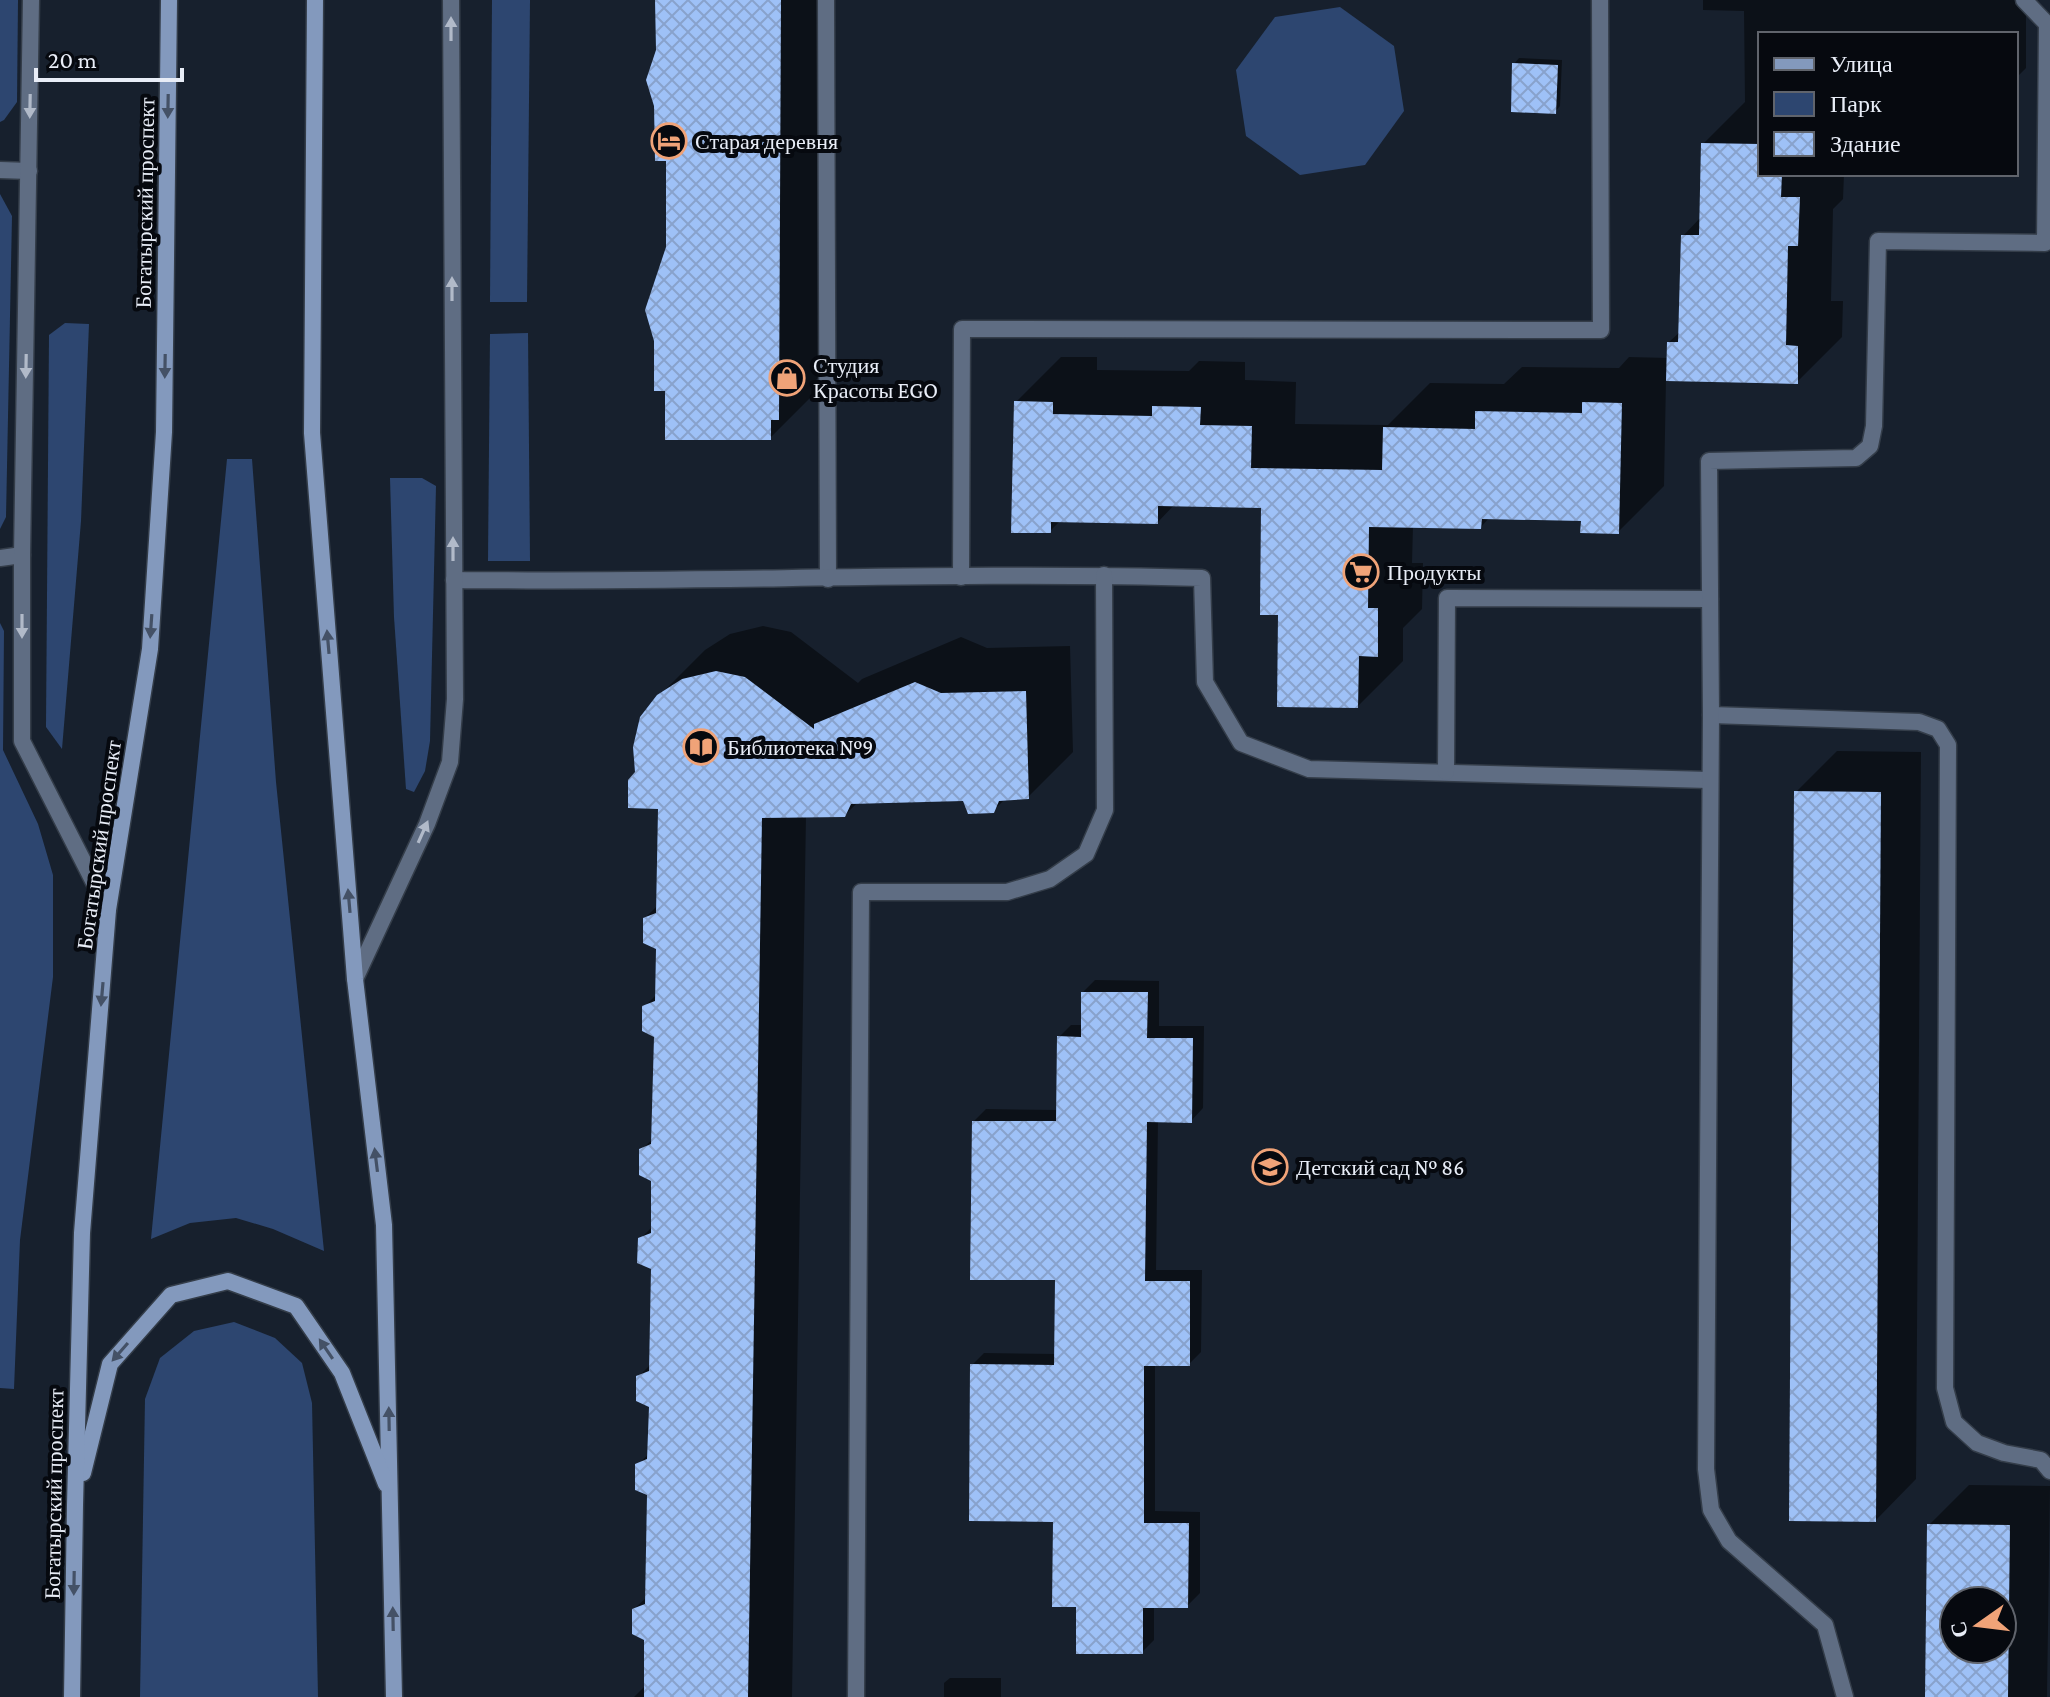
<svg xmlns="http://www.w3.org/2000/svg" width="2050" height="1697" font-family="'Crimson Pro',serif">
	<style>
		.green { fill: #2d4670 }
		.shadow { fill: #0007; fill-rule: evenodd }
		.building { fill: url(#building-cross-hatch); fill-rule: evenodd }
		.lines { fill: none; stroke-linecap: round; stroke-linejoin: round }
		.lane-casing { stroke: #343d49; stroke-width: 19 }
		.street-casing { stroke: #343d49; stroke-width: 19 }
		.secondary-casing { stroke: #343d49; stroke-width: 19 }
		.lane { stroke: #5f6d83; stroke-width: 16 }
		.street { stroke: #5f6d83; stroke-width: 16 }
		.secondary { stroke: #8399bd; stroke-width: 16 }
		.oneway { fill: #b1bac9 }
		.oneway2 { fill: #445166 }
		.labels { text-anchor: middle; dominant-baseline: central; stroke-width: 8; stroke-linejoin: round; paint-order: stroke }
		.poi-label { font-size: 22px; fill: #e8edf7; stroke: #06090f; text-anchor: start }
		.street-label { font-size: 22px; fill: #e8edf7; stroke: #06090f }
	</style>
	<defs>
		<pattern id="building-cross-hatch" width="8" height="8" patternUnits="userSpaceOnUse" patternTransform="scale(2)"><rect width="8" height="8" fill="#9ec1f7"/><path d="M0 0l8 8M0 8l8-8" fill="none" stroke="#88a2cc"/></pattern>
	</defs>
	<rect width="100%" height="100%" fill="#17202d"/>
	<!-- green -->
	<g class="green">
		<path d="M0,0H18L17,102L4,120L0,122Z"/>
		<path d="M492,0H530L527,302H490Z"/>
		<path d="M1340,7L1394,46L1404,111L1365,165L1300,175L1246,136L1236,70L1275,17Z"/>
		<path d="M0,194L12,216L6,517L0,529Z"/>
		<path d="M65,323L89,324L81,521L62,749L46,727L49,335Z"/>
		<path d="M528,333L530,561H488L490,334Z"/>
		<path d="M227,459H252L276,782L324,1251L273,1229L236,1218L190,1223L151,1239Z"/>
		<path d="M390,478H422L436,486L430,741L425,771L414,792L406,789L394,617Z"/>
		<path d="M0,623L4,631L3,750L38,824L53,875V977L20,1240L14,1389L0,1388Z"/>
		<path d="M234,1322L275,1338L302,1363L312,1403L318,1697H140L145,1399L160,1358L194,1331Z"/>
	</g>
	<!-- shadow -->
	<g class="shadow">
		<path d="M657,0H826L824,372L815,381V393L770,438L668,247V159L658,50Z"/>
		<path d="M1703,0H2026V68L2016,78V34H1760V174H1844L1843,199L1833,209L1831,301H1843L1842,337L1797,382L1666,379L1664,486L1618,532L1583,519L1490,517L1481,527L1413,526L1412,563H1423L1422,609L1403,628V661L1358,706L1280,613L1263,506L1175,504L1158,522L1061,520L1050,531L1016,402L1061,357H1097V370L1189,371L1199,361L1245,362V380L1296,382L1295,424L1388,425L1430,383L1504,384L1522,367L1619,368L1629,357L1669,358V342L1681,331L1683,236L1701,217L1703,144L1745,102L1744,11L1703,10Z"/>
		<path d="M1519,58L1562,60L1560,106L1555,112L1514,64Z"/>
		<path d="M763,626L791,632L858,683L862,679L961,637L987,648L1070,646L1073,752L1028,797L1006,798L993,811L964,799L858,802L845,815H806L792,1697H634L646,1685V1639L634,1609L648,1596L649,1494L637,1465L650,1453L651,1405L638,1377L651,1364L653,1268L640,1239L653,1226V1179L641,1150L654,1138L656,1036L644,1007L657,994L658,947L645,918L658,905L660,807L637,773L658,697L705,650L730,634Z"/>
		<path d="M1837,751L1921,752L1916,1479L1876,1520L1796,792Z"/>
		<path d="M1095,980L1159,981V1026H1204L1203,1108L1191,1121L1158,1120L1156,1270H1202L1201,1352L1189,1364H1155V1511L1200,1512V1593L1187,1606H1154V1640L1142,1652L1078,1605L1055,1520L972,1365L984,1353L1057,1354V1278L974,1121L986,1109L1058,1110L1059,1037L1071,1025H1083V992Z"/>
		<path d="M1969,1485L2050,1486L2047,1697H1928L1929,1525ZM1954,1601H2002V1649H1954Z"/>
		<path d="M950,1678H1001V1697H944V1683Z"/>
	</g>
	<!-- building -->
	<g class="building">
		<path d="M655,0H781L779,420H771V440H665V391H654V341L645,310L666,247V161H655L654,106L646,80L656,50Z"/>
		<path d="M1512,63L1558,65L1556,114L1511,112Z"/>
		<path d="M1701,143L1760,144V174H1782L1781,197H1800L1798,246H1788L1786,345L1798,346V384L1666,381L1667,342H1678L1681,235H1699Z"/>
		<path d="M1014,401L1053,402V414L1152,416V406L1201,407L1200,425L1252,426L1251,468L1382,470L1383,427L1475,429V411L1582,413V402L1622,403L1619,534L1580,533L1581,521L1482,519L1481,529L1369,527L1368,608H1378V657L1359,656L1358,708L1277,707L1278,615H1260L1261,508L1158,506V524L1051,522V533H1011Z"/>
		<path d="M716,671L745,677L814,729V724L915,682L941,693L1026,691L1029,799L999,801L994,813L968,814L963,801L851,804L845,817L762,818L748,1697H644V1640L632,1634V1609L645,1604L647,1495L635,1490V1464L647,1459L649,1407L636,1401V1376L649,1371L651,1269L637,1263L638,1238L651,1233V1181L639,1175V1149L651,1144L654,1037L642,1031V1006L655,1001L656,949L643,943V918L656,913L658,809L628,808V780L635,772L633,747L640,717L657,695L682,679Z"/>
		<path d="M1794,791L1881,792L1876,1522L1789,1521Z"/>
		<path d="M1081,992H1148L1147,1038H1193L1192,1123L1147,1122L1145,1281H1190V1366H1144V1523H1189L1188,1608H1143V1654H1076V1607H1052L1053,1522L969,1521L970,1364L1054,1365L1055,1280H970L972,1121H1056L1057,1036L1081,1037Z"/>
		<path d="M1927,1524L2010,1525L2008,1697H1925ZM1954,1601H2002V1649H1954Z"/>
	</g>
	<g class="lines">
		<defs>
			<g id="lane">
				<path d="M826,0L828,579"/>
				<path d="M0,170L29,171"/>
				<path d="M0,558L22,555"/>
				<path d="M961,577L962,329L1601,330L1600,0"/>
				<path d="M454,580C703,583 953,571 1202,578L1205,682L1241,743L1309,769L1709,780"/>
				<path d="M1711,715L1919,722L1938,729L1948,745L1945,1388L1954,1422L1977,1443L2004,1453L2041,1460L2050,1471"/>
				<path d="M1446,772L1447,598L1710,599"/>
				<path d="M856,1697L861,892H1007L1050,879L1086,854L1105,810L1104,575"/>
				<path d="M1845,1697L1825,1625L1729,1541L1711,1510L1706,1469L1711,715L1709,461L1856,458L1870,446L1874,426L1878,241L2045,243L2047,24L2024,0"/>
			</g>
			<g id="street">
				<path d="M31,0L22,555V741L108,910"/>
				<path d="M355,979L427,824L450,762L455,699L451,0"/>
			</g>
			<g id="secondary">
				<path d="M315,0L312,433L355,979L384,1225L394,1697"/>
				<path d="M83,1473L110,1364L171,1295L228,1281L296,1306L342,1373L386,1484"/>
				<path d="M72,1697L75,1505L82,1233L108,910L150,649L164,432L169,0"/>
			</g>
		</defs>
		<!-- lane casing -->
		<use href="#lane" class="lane-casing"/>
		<!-- street casing -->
		<use href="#street" class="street-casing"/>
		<!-- secondary casing -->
		<use href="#secondary" class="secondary-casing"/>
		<!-- lane -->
		<use href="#lane" class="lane"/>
		<!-- street -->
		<use href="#street" class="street"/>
		<!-- secondary -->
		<use href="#secondary" class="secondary"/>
	</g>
	<!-- one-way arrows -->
	<defs><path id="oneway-solid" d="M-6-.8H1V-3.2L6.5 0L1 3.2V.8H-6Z" transform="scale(2)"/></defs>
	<g class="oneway">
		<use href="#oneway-solid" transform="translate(451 29) rotate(-90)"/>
		<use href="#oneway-solid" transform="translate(30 106) rotate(91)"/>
		<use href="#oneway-solid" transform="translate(452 289) rotate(-90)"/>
		<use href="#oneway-solid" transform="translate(26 366) rotate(91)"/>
		<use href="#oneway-solid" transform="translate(453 549) rotate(-90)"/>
		<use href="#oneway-solid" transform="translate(22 626) rotate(90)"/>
		<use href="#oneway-solid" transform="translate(423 832) rotate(-66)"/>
	</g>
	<g class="oneway2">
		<use href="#oneway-solid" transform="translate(168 106) rotate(91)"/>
		<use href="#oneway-solid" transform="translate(165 366) rotate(91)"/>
		<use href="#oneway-solid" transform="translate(151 626) rotate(94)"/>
		<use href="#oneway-solid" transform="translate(328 642) rotate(-95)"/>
		<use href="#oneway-solid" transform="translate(349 901) rotate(-95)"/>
		<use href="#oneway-solid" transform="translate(102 994) rotate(95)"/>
		<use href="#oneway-solid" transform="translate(376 1160) rotate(-97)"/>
		<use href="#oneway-solid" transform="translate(326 1349) rotate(-124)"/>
		<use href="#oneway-solid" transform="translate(120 1352) rotate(131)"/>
		<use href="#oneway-solid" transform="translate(389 1419) rotate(-91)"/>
		<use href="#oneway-solid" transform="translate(74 1583) rotate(91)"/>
		<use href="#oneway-solid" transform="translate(393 1619) rotate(-91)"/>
	</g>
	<!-- icons -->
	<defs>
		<symbol id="hotel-ring" viewBox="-11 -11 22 22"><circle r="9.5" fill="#06090f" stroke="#f0a378" stroke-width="1.5"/><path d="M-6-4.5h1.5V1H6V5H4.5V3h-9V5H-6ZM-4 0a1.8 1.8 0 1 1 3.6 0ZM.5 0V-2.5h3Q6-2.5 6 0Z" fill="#f0a378"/></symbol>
		<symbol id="shop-ring" viewBox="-11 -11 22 22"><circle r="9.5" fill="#06090f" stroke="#f0a378" stroke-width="1.5"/><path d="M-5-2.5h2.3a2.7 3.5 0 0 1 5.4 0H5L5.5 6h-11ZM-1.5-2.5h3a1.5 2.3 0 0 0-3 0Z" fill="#f0a378"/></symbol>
		<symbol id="supermarket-ring" viewBox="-11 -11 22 22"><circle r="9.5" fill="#06090f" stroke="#f0a378" stroke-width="1.5"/><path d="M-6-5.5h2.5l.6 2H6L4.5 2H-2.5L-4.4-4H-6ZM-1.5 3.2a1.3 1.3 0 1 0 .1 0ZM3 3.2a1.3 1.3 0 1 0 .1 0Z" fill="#f0a378"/></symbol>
		<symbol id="library-ring" viewBox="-11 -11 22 22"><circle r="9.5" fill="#06090f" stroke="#f0a378" stroke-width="1.5"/><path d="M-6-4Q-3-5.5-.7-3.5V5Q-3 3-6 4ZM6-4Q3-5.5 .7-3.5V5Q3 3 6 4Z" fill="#f0a378"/></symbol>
		<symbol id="school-ring" viewBox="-11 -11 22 22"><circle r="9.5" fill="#06090f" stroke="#f0a378" stroke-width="1.5"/><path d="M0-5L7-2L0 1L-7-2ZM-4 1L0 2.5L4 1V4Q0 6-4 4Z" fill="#f0a378"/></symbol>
	</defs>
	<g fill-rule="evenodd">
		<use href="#hotel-ring" x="649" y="121" width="40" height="40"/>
		<use href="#shop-ring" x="767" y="358" width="40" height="40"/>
		<use href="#supermarket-ring" x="1341" y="552" width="40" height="40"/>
		<use href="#library-ring" x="681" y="727" width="40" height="40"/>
		<use href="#school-ring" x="1250" y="1147" width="40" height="40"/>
	</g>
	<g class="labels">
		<!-- poi labels -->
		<g class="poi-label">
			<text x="695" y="141">Старая деревня</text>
			<text x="813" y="365">Студия<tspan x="813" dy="25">Красоты EGO</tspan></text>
			<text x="1387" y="572">Продукты</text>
			<text x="727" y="747">Библиотека №9</text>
			<text x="1296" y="1167">Детский сад № 86</text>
		</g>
		<!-- street labels -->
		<g class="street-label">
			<text transform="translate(145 203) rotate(-89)">Богатырский проспект</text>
			<text transform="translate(99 845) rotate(-82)">Богатырский проспект</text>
			<text transform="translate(54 1494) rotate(-89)">Богатырский проспект</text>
		</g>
	</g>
	<!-- legend -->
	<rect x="1758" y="32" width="260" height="144" fill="#06090f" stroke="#60646c" stroke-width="2"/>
	<rect x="1774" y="58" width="40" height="12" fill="#8399bd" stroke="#60646c" stroke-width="2"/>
	<text x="1830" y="72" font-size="24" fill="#e8edf7">Улица</text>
	<rect x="1774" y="92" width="40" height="24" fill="#2d4670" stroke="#60646c" stroke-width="2"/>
	<text x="1830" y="112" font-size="24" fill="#e8edf7">Парк</text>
	<rect x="1774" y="132" width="40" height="24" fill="url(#building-cross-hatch)" stroke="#60646c" stroke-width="2"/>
	<text x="1830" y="152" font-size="24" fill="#e8edf7">Здание</text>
	<!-- north arrow -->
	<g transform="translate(1978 1625) rotate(256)"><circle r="38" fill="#06090f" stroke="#60646c" stroke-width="2"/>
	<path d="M0-6L14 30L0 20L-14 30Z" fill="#f0a378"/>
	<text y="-12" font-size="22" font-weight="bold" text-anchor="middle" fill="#e8edf7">С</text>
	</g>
	<!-- scale -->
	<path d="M36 68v12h146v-12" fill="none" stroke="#e8edf7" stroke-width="4"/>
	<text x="48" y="68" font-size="24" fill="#e8edf7" stroke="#06090f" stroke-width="6" paint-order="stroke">20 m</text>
</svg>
